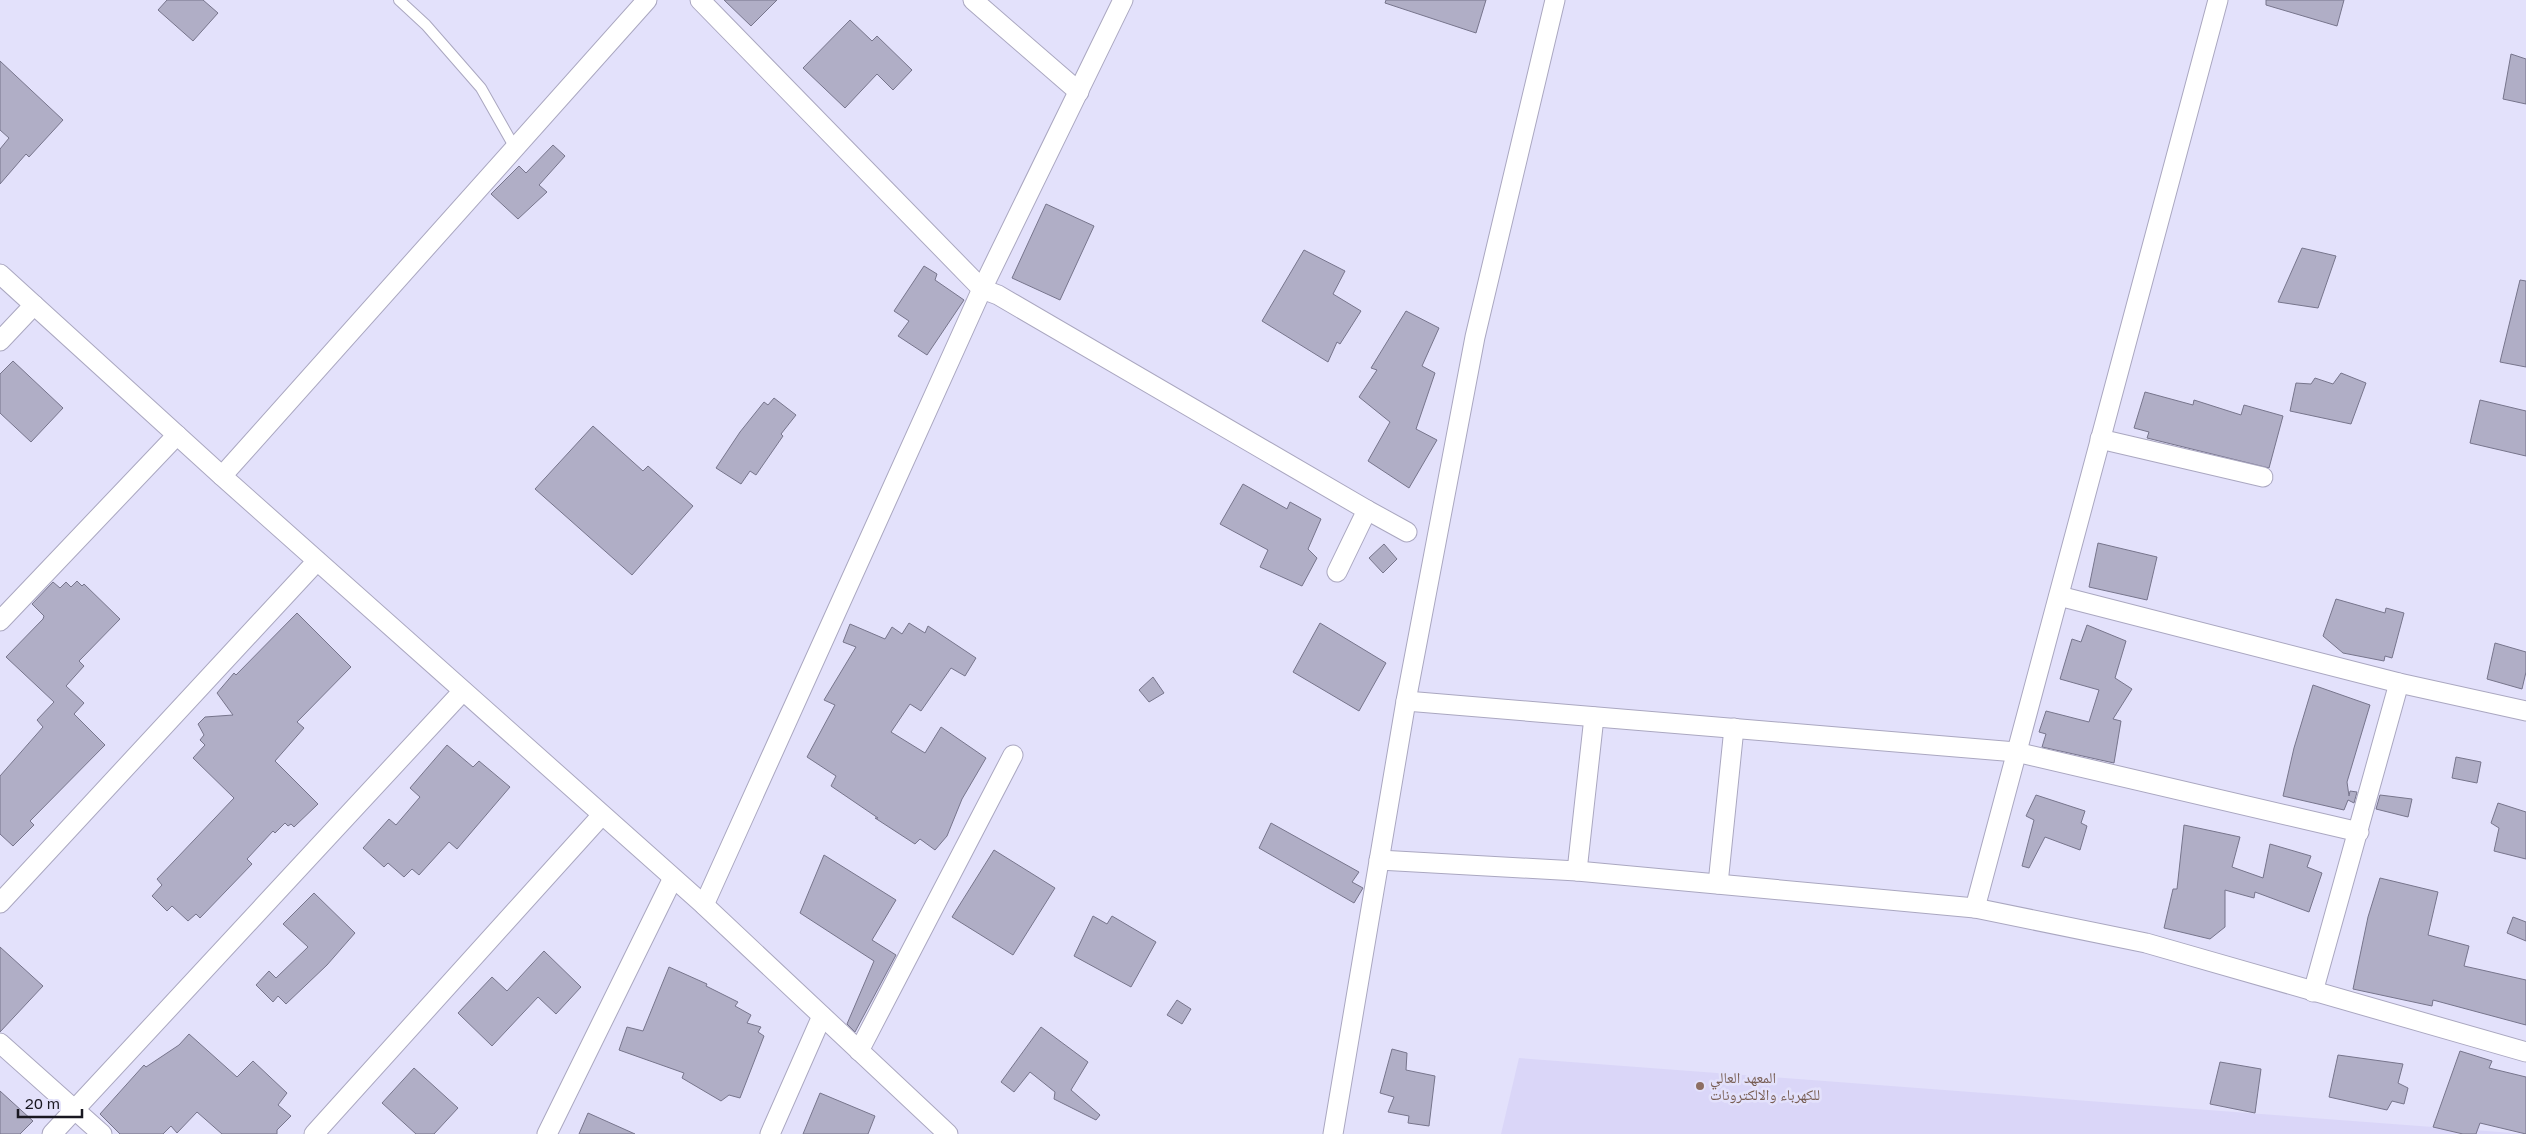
<svg xmlns="http://www.w3.org/2000/svg" width="2526" height="1134" font-family="'Golos Text','Noto Naskh Arabic',sans-serif">
	<style>
		.built { fill: #dad6f8 }
		.building { fill: #b0aec6; stroke: #77758c }
		.lines { fill: none; stroke-linecap: round; stroke-linejoin: round }
		.lane-casing { stroke: #aaa7c0; stroke-width: 12 }
		.street-casing { stroke: #aaa7c0; stroke-width: 21 }
		.lane { stroke: #fff; stroke-width: 10 }
		.street { stroke: #fff; stroke-width: 19 }
		.education-dot { fill: #8d6e63; stroke: #e3e1fb; stroke-width: 2 }
		.labels { text-anchor: middle; dominant-baseline: central; stroke-width: 5; stroke-linejoin: round; paint-order: stroke }
		.education-label { font-size: 15px; fill: #785e54; stroke: #e3e1fb; text-anchor: start }
	</style>
	<rect width="100%" height="100%" fill="#e3e1fb"/>
	<!-- built -->
	<path class="built" d="M1519,1058L2526,1134H1501Z"/>
	<!-- building -->
	<g class="building">
		<path d="M167,0H203L218,13L193,41L158,10Z"/>
		<path d="M724,0H777L751,26Z"/>
		<path d="M1386,0H1486L1476,33L1385,3Z"/>
		<path d="M2266,0H2344L2337,26L2266,5Z"/>
		<path d="M850,20L872,41L877,36L912,70L893,90L877,74L845,108L803,68Z"/>
		<path d="M2511,54L2526,59V104L2503,99Z"/>
		<path d="M0,61L63,120L29,157L26,154L0,184V149L9,138L0,130Z"/>
		<path d="M553,145L565,156L539,185L547,192L518,219L491,194L519,166L526,173Z"/>
		<path d="M1046,204L1094,226L1060,300L1012,278Z"/>
		<path d="M2302,248L2336,256L2318,308L2278,302Z"/>
		<path d="M1304,250L1345,271L1333,294L1361,311L1340,344L1337,342L1328,362L1262,321Z"/>
		<path d="M924,266L937,274L935,280L964,300L927,355L898,336L909,321L894,311Z"/>
		<path d="M2520,280L2526,281V367L2500,362Z"/>
		<path d="M1406,311L1439,328L1422,366L1435,373L1416,429L1437,440L1409,488L1368,461L1390,422L1359,397L1377,370L1371,368Z"/>
		<path d="M13,361L63,408L31,442L0,413V374Z"/>
		<path d="M2341,373L2366,383L2351,424L2290,411L2296,383L2311,384L2315,378L2333,384Z"/>
		<path d="M2145,392L2193,405L2194,400L2241,415L2244,405L2283,416L2269,468L2147,438L2149,432L2134,428Z"/>
		<path d="M774,398L796,415L781,434L783,436L756,475L750,471L741,484L716,468L740,432L764,402L768,405Z"/>
		<path d="M2480,400L2526,411V456L2470,443Z"/>
		<path d="M593,426L643,471L648,466L693,506L632,575L535,489Z"/>
		<path d="M1243,484L1287,509L1290,502L1321,519L1308,549L1317,558L1302,586L1260,567L1268,550L1220,524Z"/>
		<path d="M2098,543L2157,557L2147,600L2089,587Z"/>
		<path d="M1384,544L1397,559L1383,573L1369,558Z"/>
		<path d="M77,581L82,586L84,584L120,619L79,661L84,666L66,686L84,703L74,714L105,745L30,821L34,825L13,846L0,834V776L43,727L37,720L54,702L6,657L43,619L44,616L32,604L53,582L60,588L66,582L71,587Z"/>
		<path d="M2336,599L2385,613L2386,608L2404,613L2392,658L2385,656L2384,661L2343,653L2323,636Z"/>
		<path d="M297,613L351,667L297,722L304,728L275,761L318,804L294,827L291,824L288,826L285,823L275,833L273,831L247,859L252,864L200,918L196,914L188,921L172,906L167,911L152,896L162,885L157,879L234,798L193,758L205,745L200,740L204,735L198,724L205,717L233,715L217,693L234,673L236,675Z"/>
		<path d="M909,623L925,633L928,626L976,658L965,676L951,668L921,711L910,704L891,732L925,753L941,727L986,758L962,799L947,836L935,850L920,839L915,844L875,818H878L831,786L836,776L807,757L835,705L824,700L856,647L843,642L850,624L885,639L892,627L902,634Z"/>
		<path d="M1320,623L1386,663L1359,711L1293,672Z"/>
		<path d="M2087,625L2126,641L2115,678L2132,689L2113,719L2121,721L2114,763L2042,747L2046,734L2039,732L2046,711L2089,722L2099,690L2060,679L2072,639L2081,642Z"/>
		<path d="M2495,643L2526,652V672L2522,689L2487,679Z"/>
		<path d="M1153,677L1164,693L1149,702L1139,690Z"/>
		<path d="M2313,685L2370,705L2347,782L2349,796L2350,791L2357,792L2354,803L2348,800L2344,810L2283,796L2294,748Z"/>
		<path d="M447,745L473,767L479,761L510,787L457,849L449,842L419,875L412,869L404,877L388,863L384,867L363,848L389,819L396,825L420,797L410,788Z"/>
		<path d="M2456,757L2481,762L2477,783L2452,778Z"/>
		<path d="M2036,795L2085,811L2081,823L2087,826L2080,850L2045,837L2029,868L2022,866L2034,820L2026,816Z"/>
		<path d="M2380,795L2412,799L2408,817L2376,809Z"/>
		<path d="M2498,803L2526,812V859L2494,851L2499,828L2491,823Z"/>
		<path d="M1271,823L1359,872L1352,882L1363,888L1354,903L1259,848Z"/>
		<path d="M2184,825L2240,837L2232,867L2263,878L2270,844L2311,856L2307,867L2322,873L2309,912L2255,892L2254,898L2225,890V927L2210,939L2164,928L2173,889H2177Z"/>
		<path d="M994,850L1055,888L1013,955L952,917Z"/>
		<path d="M824,855L896,900L872,940L896,955L855,1032L847,1024L874,961L800,913Z"/>
		<path d="M2380,878L2438,892L2428,935L2469,946L2464,966L2526,980V1025L2433,1000L2432,1006L2353,989L2368,917Z"/>
		<path d="M314,893L355,933L327,965L286,1004L278,996L273,1002L256,985L269,971L276,978L308,947L283,924Z"/>
		<path d="M1093,916L1107,924L1112,916L1156,942L1131,987L1074,956Z"/>
		<path d="M2513,917L2526,922V941L2507,933Z"/>
		<path d="M0,947L43,986L0,1032Z"/>
		<path d="M544,951L581,987L556,1014L538,997L492,1046L458,1013L492,977L507,991Z"/>
		<path d="M669,967L707,984L706,986L738,1002L735,1006L751,1015L747,1023L761,1027L758,1032L764,1036L740,1098L729,1095L721,1101L682,1078L684,1073L619,1050L627,1027L643,1031Z"/>
		<path d="M1177,1000L1191,1009L1182,1024L1167,1015Z"/>
		<path d="M1041,1027L1088,1062L1071,1090L1100,1115L1096,1120L1054,1099L1055,1092L1030,1072L1014,1092L1001,1082Z"/>
		<path d="M189,1034L237,1077L253,1061L287,1093L278,1105L291,1116L277,1130V1134H222L197,1112L177,1133L171,1126L163,1134H120L100,1114L144,1065L146,1067L179,1045Z"/>
		<path d="M1392,1049L1407,1053L1406,1070L1435,1076L1429,1126L1408,1123L1409,1116L1388,1112L1394,1097L1380,1093Z"/>
		<path d="M2460,1051L2492,1061L2489,1068L2526,1077V1134L2480,1123L2476,1134H2463L2433,1127Z"/>
		<path d="M2338,1055L2403,1064L2398,1083L2408,1088L2404,1104L2392,1101L2387,1110L2329,1097Z"/>
		<path d="M2220,1062L2261,1069L2255,1113L2210,1104Z"/>
		<path d="M414,1068L458,1108L434,1134H416L382,1103Z"/>
		<path d="M0,1091L33,1121L20,1134H0Z"/>
		<path d="M820,1093L875,1116L868,1134H803Z"/>
		<path d="M588,1113L635,1134H579Z"/>
	</g>
	<g class="lines">
		<defs>
			<path id="lane" d="M399,0L426,25L481,88L515,148"/>
			<g id="street">
				<path d="M700,0L982,289L998,295L1367,510L1337,572"/>
				<path d="M973,0L1079,92"/>
				<path d="M0,274L222,476L704,905L948,1134"/>
				<path d="M0,341L34,305"/>
				<path d="M2100,439L2263,477"/>
				<path d="M222,476L647,0"/>
				<path d="M1367,510L1407,532"/>
				<path d="M2059,596L2399,683L2526,711"/>
				<path d="M0,621L177,435"/>
				<path d="M1406,701L2016,752L2359,832"/>
				<path d="M1379,860L1577,871L1975,908L2146,943L2526,1052"/>
				<path d="M1577,871L1594,717"/>
				<path d="M1718,884L1734,728"/>
				<path d="M0,903L317,561"/>
				<path d="M704,905L982,289L1123,0"/>
				<path d="M1975,908L2218,0"/>
				<path d="M2313,992L2399,683"/>
				<path d="M0,1043L102,1134"/>
				<path d="M859,1051L1013,755"/>
				<path d="M52,1134L463,691"/>
				<path d="M314,1134L602,815"/>
				<path d="M547,1134L673,878"/>
				<path d="M770,1134L822,1016"/>
				<path d="M1333,1134L1406,701L1475,337L1555,0"/>
			</g>
		</defs>
		<!-- lane casing -->
		<use href="#lane" class="lane-casing"/>
		<!-- street casing -->
		<use href="#street" class="street-casing"/>
		<!-- lane -->
		<use href="#lane" class="lane"/>
		<!-- street -->
		<use href="#street" class="street"/>
	</g>
	<!-- markers -->
	<circle class="education-dot" cx="1700" cy="1086" r="5"/>
	<g class="labels">
		<!-- education labels -->
		<g class="education-label">
			<text x="1710" y="1077">المعهد العالي<tspan x="1710" dy="17">للكهرباء والالكترونات</tspan></text>
		</g>
	</g>
	<!-- scale -->
	<path d="M18 1109v8h64v-8" fill="none" stroke="#191821" stroke-width="2.5"/>
	<text x="25" y="1109" font-size="15" fill="#191821" stroke="#e3e1fb" stroke-width="4" paint-order="stroke">20 m</text>
</svg>
